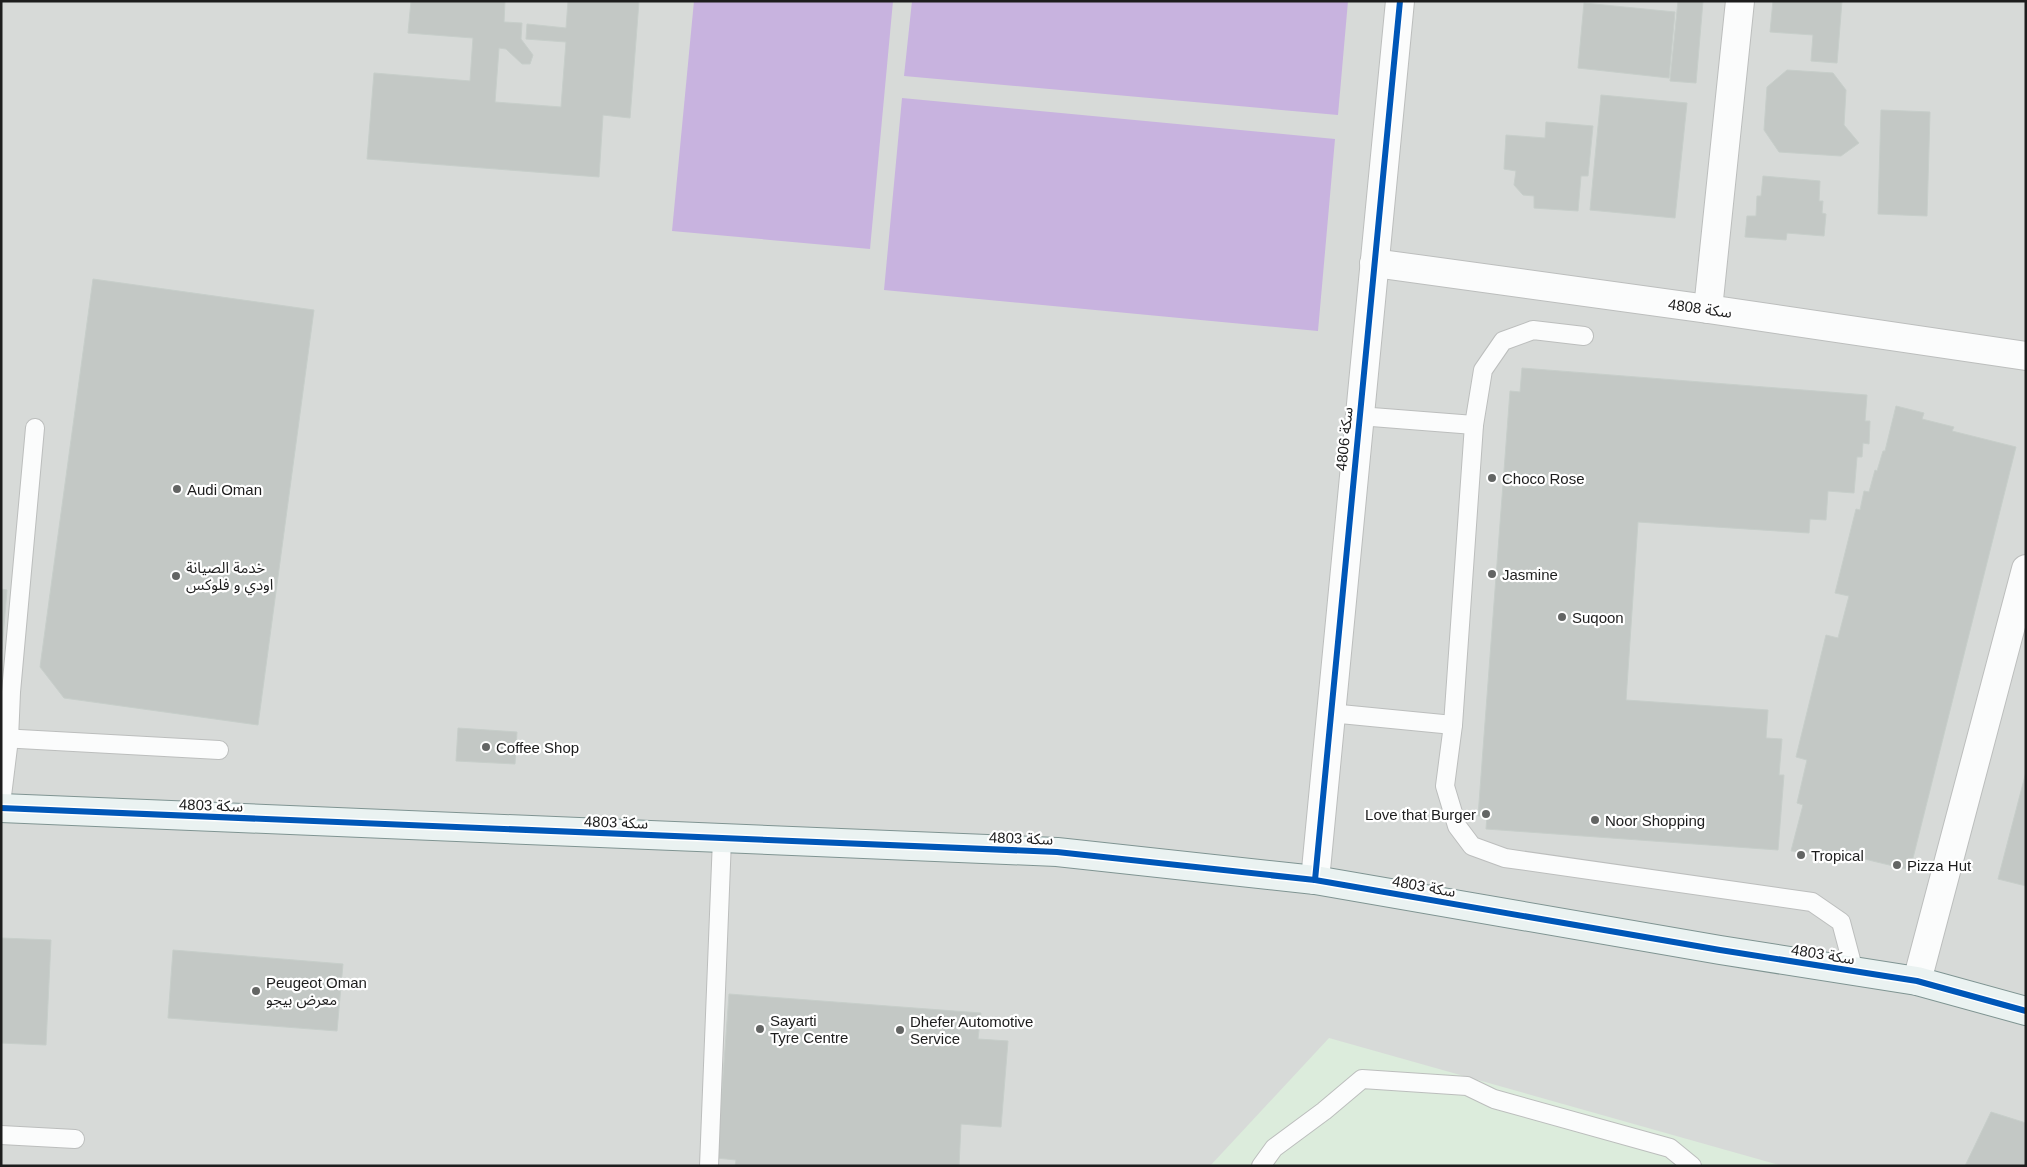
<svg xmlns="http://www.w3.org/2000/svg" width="2027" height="1167" font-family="Helvetica,'Noto Sans Arabic',sans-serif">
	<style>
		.residential { fill: #d7dad8 }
		.commercial { fill: #dcecdc }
		.pitch { fill: #c8b3df }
		.building { fill: #c3c8c5; stroke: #c7ceca }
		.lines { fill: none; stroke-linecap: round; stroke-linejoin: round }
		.lane-casing { stroke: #bcbebd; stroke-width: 20 }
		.street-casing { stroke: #bcbebd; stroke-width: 30 }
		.secondary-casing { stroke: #7f9492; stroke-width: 30 }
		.lane { stroke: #fbfcfc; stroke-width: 18 }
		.street { stroke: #fbfcfc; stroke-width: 28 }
		.secondary { stroke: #eaf2f1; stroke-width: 28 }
		.cycleway-casing { stroke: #fff; stroke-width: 9 }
		.cycleway { stroke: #0057b8; stroke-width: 6 }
		.poi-dot { fill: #636564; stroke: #fff; stroke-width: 2 }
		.labels { text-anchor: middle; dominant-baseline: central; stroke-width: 4.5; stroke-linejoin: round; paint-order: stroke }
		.street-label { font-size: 15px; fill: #1d1d1d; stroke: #fff }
		.poi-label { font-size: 15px; fill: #1d1d1d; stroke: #fff; text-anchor: start }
	</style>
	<rect width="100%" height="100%" fill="#e5ebe8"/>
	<!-- residential -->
	<rect class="residential" x="1" y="1" width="2025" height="1165"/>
	<!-- commercial -->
	<path class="commercial" d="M1329,1038L1783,1166H1210Z"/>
	<!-- pitch -->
	<g class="pitch">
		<path d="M694,1H893L870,249L672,231Z"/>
		<path d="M912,1H1348L1338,115L904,76Z"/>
		<path d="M902,98L1335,139L1318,331L884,290Z"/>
	</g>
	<!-- building -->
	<g class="building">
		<path d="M411,1H505L504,22L522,23L521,39L533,55L530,64H522L506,49L499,48L495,102L561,107L566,42L526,39L527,24L566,28L568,1H639L630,118L603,115L599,177L367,159L374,73L470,81L473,38L408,33Z"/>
		<path d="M1678,1H1703L1696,83L1670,81Z"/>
		<path d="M1773,1H1842L1837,63L1811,61L1813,35L1770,32Z"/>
		<path d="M1584,3L1675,12L1669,78L1578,68Z"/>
		<path d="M1787,70L1833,73L1846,90L1844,125L1859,143L1841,156L1779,152L1764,130L1767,87Z"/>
		<path d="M1601,95L1687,103L1675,218L1590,210Z"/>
		<path d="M1881,110L1930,112L1927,216L1878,214Z"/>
		<path d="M1546,122L1593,126L1588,176H1581L1578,211L1534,208V196L1523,195L1514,185L1516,171L1504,169L1506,135L1545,138Z"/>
		<path d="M1763,176L1820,181L1819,201H1823L1822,213L1826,214L1824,236L1787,233L1786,240L1745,237L1747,216H1756L1757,196H1761Z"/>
		<path d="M93,279L314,310L258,725L64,698L40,667Z"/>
		<path d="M1522,368L1867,395L1865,421H1870L1869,444L1863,443L1862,457H1857L1854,493L1828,491L1826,520L1810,519L1809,533L1638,522L1626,700L1768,710L1766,738L1782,739L1779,775H1784L1778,850L1486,829L1487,816H1478L1510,391L1520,392Z"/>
		<path d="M1896,406L1924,413L1922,419L1954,427L1952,431L2016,447L1910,870L1848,855L1791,851L1803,805L1797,803L1807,760L1796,757L1826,635L1838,638L1849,596L1835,593L1856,509L1860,510L1864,491L1869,492L1875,470L1877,471L1883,451H1885Z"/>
		<path d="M1,589L7,590L2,649H1Z"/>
		<path d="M458,728L517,732L515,764L456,761Z"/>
		<path d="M2026,772V886L1998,879Z"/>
		<path d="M1,938L51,940L46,1045L1,1043Z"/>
		<path d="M173,950L343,964L337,1031L168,1018Z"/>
		<path d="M729,994L981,1013L978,1039L1008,1041L1001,1127L961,1124L959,1166H735L736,1160L717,1158Z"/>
		<path d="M1991,1112L2026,1123V1166H1965Z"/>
	</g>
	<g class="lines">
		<defs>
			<g id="lane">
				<path d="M1584,336L1533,330L1503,341L1483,370L1474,425L1453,725L1445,786L1457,826L1472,846L1505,858L1812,902L1841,922L1854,971"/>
				<path d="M1359,416L1474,425"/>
				<path d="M1330,713L1453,725"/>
				<path d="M1,738L219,750"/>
				<path d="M1,804L9,739L11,692L35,428"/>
				<path d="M1,1135L75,1139"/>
				<path d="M709,1166L722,839"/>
				<path d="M1261,1166L1274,1148L1324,1111L1362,1079L1467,1086L1494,1099L1670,1148L1692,1166"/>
			</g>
			<g id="street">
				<path d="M1374,263L1708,309L2026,356"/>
				<path d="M1708,309L1740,1"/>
				<path d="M1315,880L1400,1"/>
				<path d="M1917,981L2026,569"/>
			</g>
			<path id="secondary" d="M1,808L1057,852L1315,880L1720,950L1917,981L2026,1011"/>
		</defs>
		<!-- lane casing -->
		<use href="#lane" class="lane-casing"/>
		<!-- street casing -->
		<use href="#street" class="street-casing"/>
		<!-- secondary casing -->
		<use href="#secondary" class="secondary-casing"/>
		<!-- lane -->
		<use href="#lane" class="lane"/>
		<!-- street -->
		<use href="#street" class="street"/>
		<!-- secondary -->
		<use href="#secondary" class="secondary"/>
		<defs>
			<g id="cycleway">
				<path d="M1,808L1057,852L1315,880L1720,950L1917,981L2026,1011"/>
				<path d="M1315,880L1400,1"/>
			</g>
		</defs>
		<!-- cycleway casing -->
		<use href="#cycleway" class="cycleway-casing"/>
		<!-- cycleway -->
		<use href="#cycleway" class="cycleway"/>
	</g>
	<!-- markers -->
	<g class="poi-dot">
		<circle cx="1492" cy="478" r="5"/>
		<circle cx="177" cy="489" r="5"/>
		<circle cx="1492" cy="574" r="5"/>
		<circle cx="176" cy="576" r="5"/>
		<circle cx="1562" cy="617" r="5"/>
		<circle cx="486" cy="747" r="5"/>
		<circle cx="1486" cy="814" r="5"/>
		<circle cx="1595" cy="820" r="5"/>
		<circle cx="1801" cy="855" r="5"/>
		<circle cx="1897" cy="865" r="5"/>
		<circle cx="256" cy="991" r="5"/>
		<circle cx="760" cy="1029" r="5"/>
		<circle cx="900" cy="1030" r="5"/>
	</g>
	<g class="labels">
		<!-- street labels -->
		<g class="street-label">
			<text transform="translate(1700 308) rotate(8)">سكة 4808</text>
			<text transform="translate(1344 439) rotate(-84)">سكة 4806</text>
			<text transform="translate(211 805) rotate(2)">سكة 4803</text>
			<text transform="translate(616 822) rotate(2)">سكة 4803</text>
			<text transform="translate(1021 838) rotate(2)">سكة 4803</text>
			<text transform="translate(1424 886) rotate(10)">سكة 4803</text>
			<text transform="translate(1823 954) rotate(9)">سكة 4803</text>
		</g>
		<!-- poi labels -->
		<g class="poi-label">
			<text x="1502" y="478">Choco Rose</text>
			<text x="187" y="489">Audi Oman</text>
			<text x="186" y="567">خدمة الصيانة<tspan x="186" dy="17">اودي و فلوكس</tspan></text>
			<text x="1502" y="574">Jasmine</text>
			<text x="1572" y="617">Suqoon</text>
			<text x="496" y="747">Coffee Shop</text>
			<text x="1476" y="814" text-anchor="end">Love that Burger</text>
			<text x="1605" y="820">Noor Shopping</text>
			<text x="1811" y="855">Tropical</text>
			<text x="1907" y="865">Pizza Hut</text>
			<text x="266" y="982">Peugeot Oman<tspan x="266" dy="17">معرض بيجو</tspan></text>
			<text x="770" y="1020">Sayarti<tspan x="770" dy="17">Tyre Centre</tspan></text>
			<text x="910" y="1021">Dhefer Automotive<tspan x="910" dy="17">Service</tspan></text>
		</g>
	</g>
	<!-- border -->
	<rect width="2027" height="1167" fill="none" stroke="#1d1d1d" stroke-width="5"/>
</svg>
